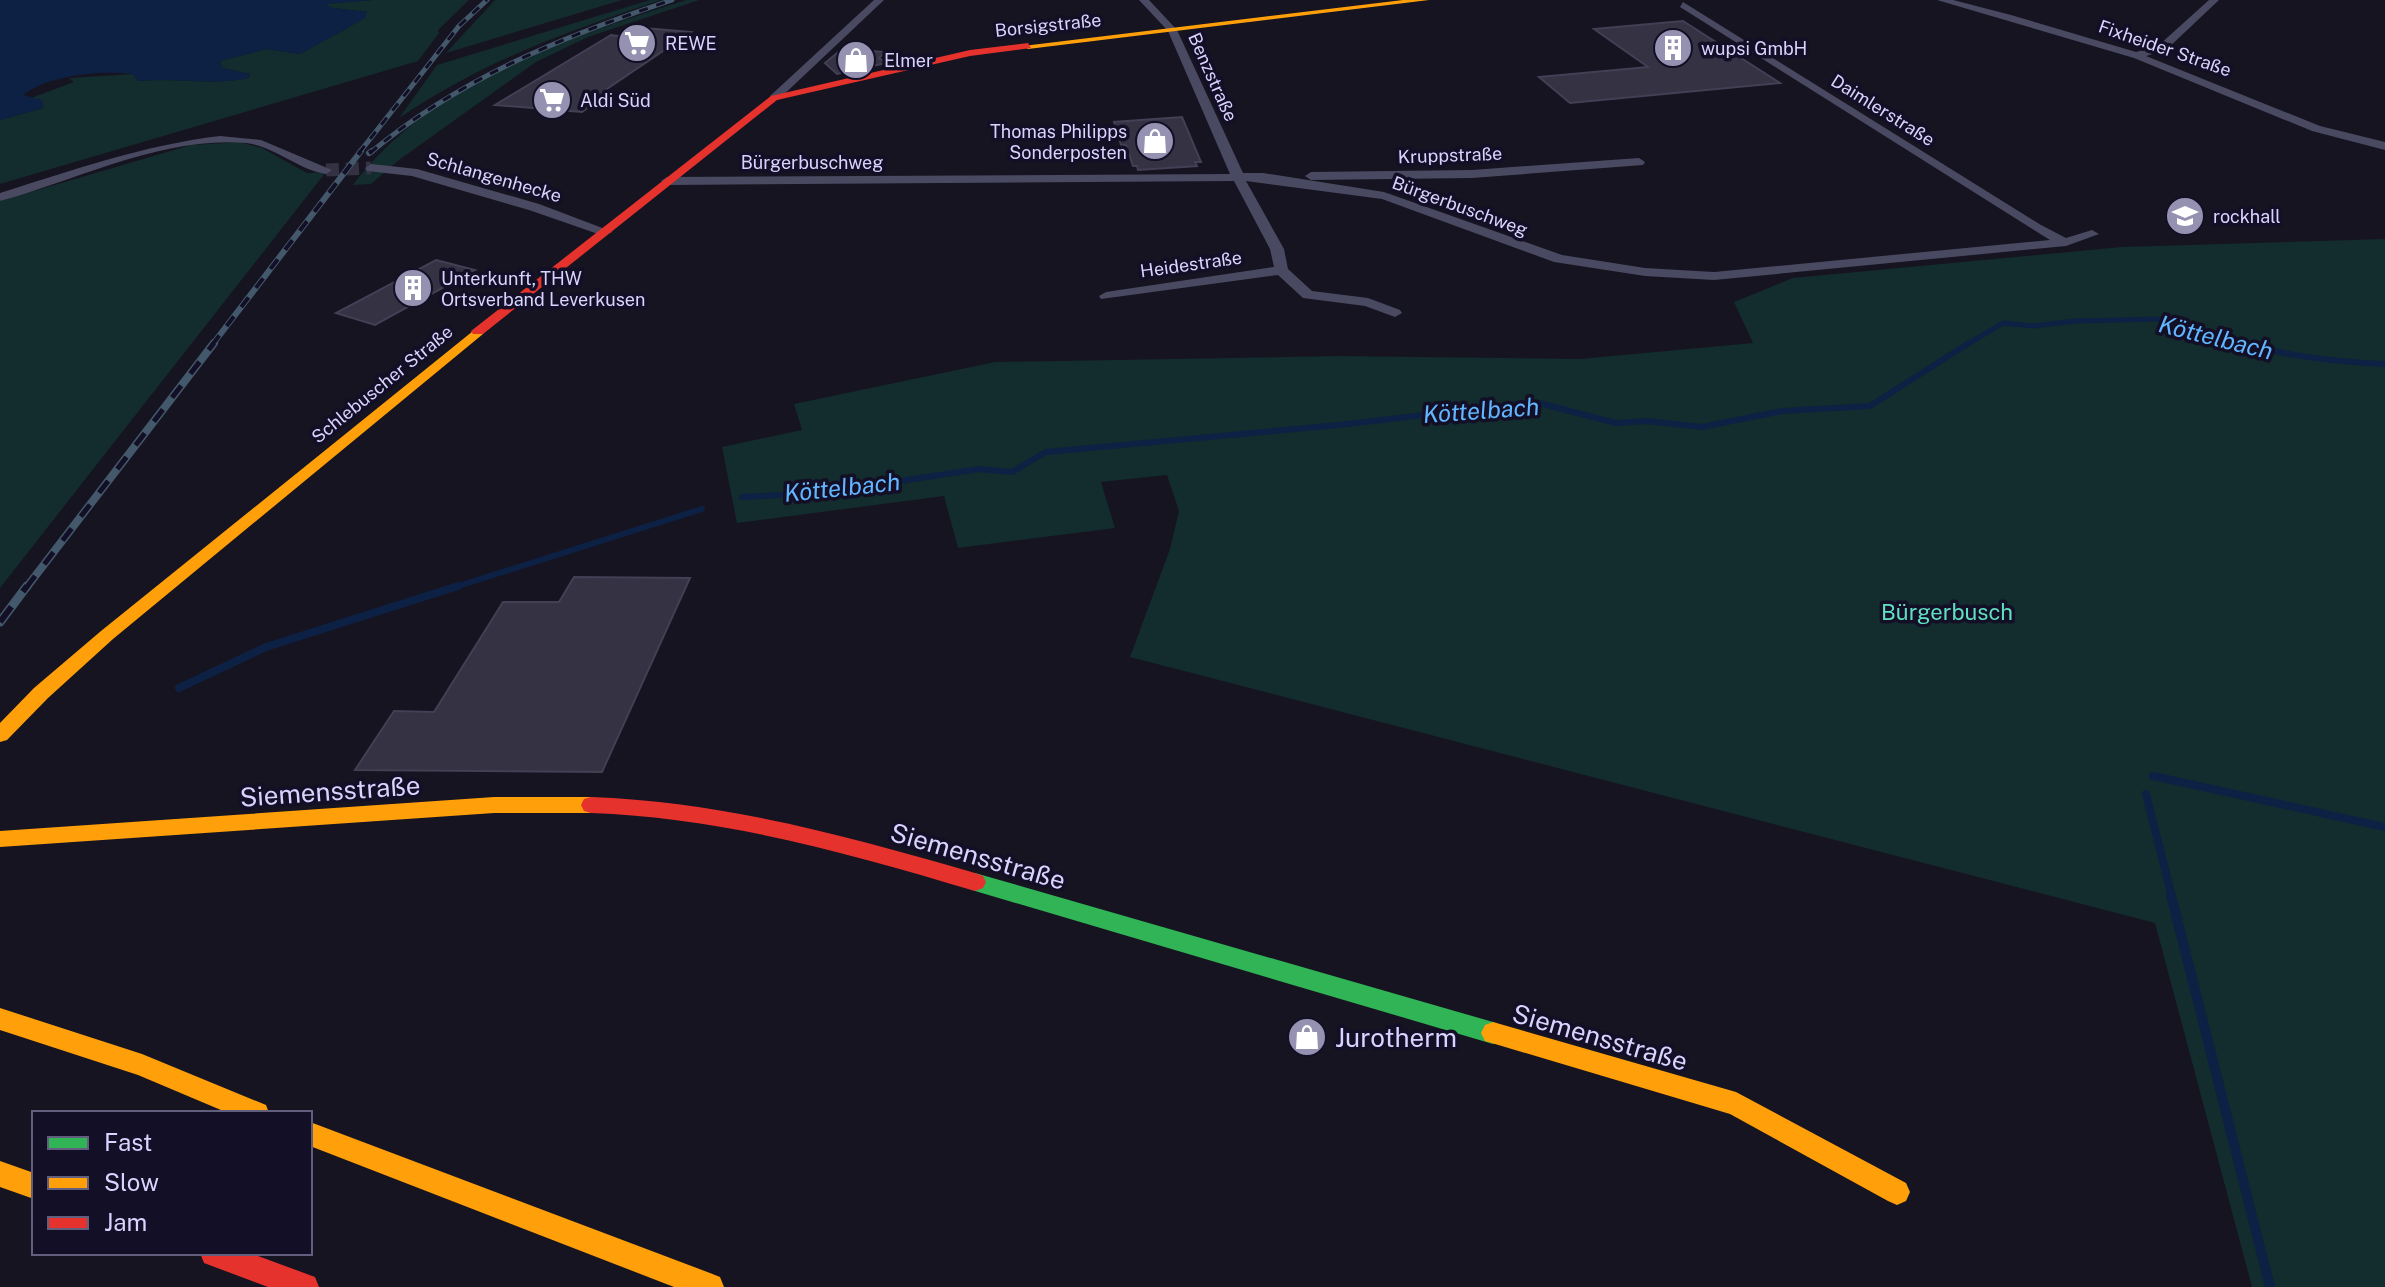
<svg xmlns="http://www.w3.org/2000/svg" width="2385" height="1287" font-family="'Public Sans',sans-serif">
	<style>
		.green { fill: #132c2d }
		.water { fill: #0d2144 }
		.lines { fill: none; stroke-linecap: round; stroke-linejoin: round }
		.stream-far3 { stroke: #0d2144; stroke-width: 5 }
		.stream-far2 { stroke: #0d2144; stroke-width: 6 }
		.stream-far1 { stroke: #0d2144; stroke-width: 8 }
		.stream { stroke: #0d2144; stroke-width: 10 }
		.building { fill: #343243; stroke: #433f54; stroke-width: 2 }
		.street-tunnel { stroke: #333142; stroke-width: 13; stroke-dasharray: 13 7; stroke-linecap: butt }
		.street { fill: #4a4962; fill-rule: evenodd }
		.fast { fill: #30b455; fill-rule: evenodd }
		.slow { fill: #ff9f0a; fill-rule: evenodd }
		.jam { fill: #e5322d; fill-rule: evenodd }
		.rail-far3-casing { stroke: #43596b; stroke-width: 5 }
		.rail-far2-casing { stroke: #43596b; stroke-width: 6 }
		.rail-far1-casing { stroke: #43596b; stroke-width: 8 }
		.rail-casing { stroke: #43596b; stroke-width: 9 }
		.rail-far3 { stroke: #130f26; stroke-width: 3; stroke-dasharray: 9; stroke-linecap: butt }
		.rail-far2 { stroke: #130f26; stroke-width: 4; stroke-dasharray: 12; stroke-linecap: butt }
		.rail-far1 { stroke: #130f26; stroke-width: 5; stroke-dasharray: 15; stroke-linecap: butt }
		.rail { stroke: #130f26; stroke-width: 6; stroke-dasharray: 19; stroke-linecap: butt }
		.labels { text-anchor: middle; dominant-baseline: central; stroke-width: 7; stroke-linejoin: round; paint-order: stroke }
		.far-street-label { font-size: 18px; fill: #d9d4ff; stroke: #130f26 }
		.far-poi-label { font-size: 18px; fill: #d9d4ff; stroke: #130f26; text-anchor: start }
		.park-label { font-size: 22px; fill: #5fe0c0; stroke: #130f26 }
		.water-label { font-size: 24px; font-style: italic; fill: #62b6ff; stroke: #130f26 }
		.near-street-label { font-size: 26px; fill: #d9d4ff; stroke: #130f26 }
		.near-poi-label { font-size: 26px; fill: #d9d4ff; stroke: #130f26; text-anchor: start }
	</style>
	<rect width="100%" height="100%" fill="#161421"/>
	<!-- green -->
	<g class="green">
		<path d="M373,0H469L438,30L439,33L418,61L0,184V120L43,108L42,100L31,98L74,82L69,78L133,74L138,81C175,77 213,86 248,78L250,74L222,68L220,61L267,49L300,54L351,26L367,12L332,8L324,4Z"/>
		<path d="M495,0H622L446,53Z"/>
		<path d="M650,0H661C563,33 486,60 399,118L437,65Z"/>
		<path d="M686,0H699L588,37L536,62L399,160L371,184L353,185C431,81 568,38 686,0Z"/>
		<path d="M239,142L262,148L307,173L326,172L0,588V201L191,145Z"/>
		<path d="M2385,239V1287H2252L2155,923L1130,657L1170,549L1179,511L1167,475L1101,482L1115,528L958,548L944,496L737,523L722,447L802,430L794,404L995,362L1337,356L1580,359L1753,343L1734,302L1793,278L2122,247Z"/>
	</g>
	<!-- water -->
	<path class="water" d="M0,0H373L326,4L332,8L367,12L365,18L351,26L300,54L267,49L220,61L222,68L250,74L248,78C213,86 175,77 138,81L133,74C100,70 49,75 23,95L42,100L43,108L0,120Z"/>
	<g class="lines">
		<!-- stream-far3 -->
		<path class="stream-far3" d="M1966,345L2003,323L2034,326L2074,321L2164,319L2249,345"/>
		<!-- stream-far2 -->
		<g class="stream-far2">
			<path d="M2242,343C2289,357 2336,362 2385,364"/>
			<path d="M742,497L823,493L979,469L1012,472L1046,452L1339,425L1535,402L1616,423L1647,421L1702,427L1782,411L1870,406L1969,343"/>
			<path d="M452,588L702,509"/>
		</g>
		<!-- stream-far1 -->
		<g class="stream-far1">
			<path d="M179,688L266,647L458,586"/>
			<path d="M2153,776L2385,827"/>
			<path d="M2146,794L2172,897"/>
		</g>
		<!-- stream -->
		<path class="stream" d="M2171,895L2270,1287"/>
	</g>
	<!-- building -->
	<g class="building">
		<path d="M1683,21L1780,83L1570,103L1539,77L1648,67L1594,29Z"/>
		<path d="M632,27L691,32L604,91L610,92L582,112L495,105L611,35L618,36Z"/>
		<path d="M842,49L885,52L879,58L886,63L837,74L825,63Z"/>
		<path d="M1182,117L1201,162H1195L1197,166L1138,170L1137,166H1133L1126,145H1121L1114,122Z"/>
		<path d="M436,260L475,270L375,325L336,313Z"/>
		<path d="M574,577L690,578L602,772L355,770L394,711L434,712L503,602H559Z"/>
	</g>
	<g class="lines">
		<!-- street-tunnel -->
		<path class="street-tunnel" d="M326,170L371,168"/>
		<!-- street -->
		<g class="street">
			<path d="M874,0H884L778,100H770V96Z"/>
			<path d="M1139,0H1149L1177,30L1243,173H1263L1384,192L1562,255L1645,268L1714,272L2050,240L1680,7L1683,2L2041,225L2066,238L2092,230L2099,234L2066,246L1714,280L1645,276L1554,262L1382,199L1246,181L1284,249L1288,269L1312,291L1368,298L1400,310L1402,313L1395,317L1365,306L1303,298L1278,275L1101,299L1099,296L1106,292L1274,267L1270,249L1234,181L667,185L661,181L667,177L1230,174L1168,31Z"/>
			<path d="M1937,0H1953L2011,15L2136,52L2158,46L2209,0H2219L2166,50L2146,56L2320,126L2385,142V150L2312,131L2134,58Z"/>
			<path d="M220,136L261,140L332,170L326,174C297,169 274,146 246,143C162,136 78,180 0,201V193C73,170 144,145 220,136Z"/>
			<path d="M1639,158L1645,162L1643,165L1472,178L1311,180L1305,176L1311,172L1472,170Z"/>
			<path d="M371,164L417,169L539,204L613,232L601,235L529,210L412,176L367,171L365,168Z"/>
		</g>
		<!-- fast -->
		<path class="fast" d="M975,873L1493,1022L1501,1025L1505,1033L1501,1041L1493,1044L975,891L967,888L964,882L967,876Z"/>
		<!-- slow -->
		<g class="slow">
			<path d="M1403,0H1429L1028,49L1023,46Z"/>
			<path d="M478,327L485,331L483,334L113,639L48,698L7,740L0,742V723L34,688L101,631Z"/>
			<path d="M494,797H591L598,799L601,805L598,811L591,813H494L0,847V831Z"/>
			<path d="M0,1008L142,1054L266,1105L269,1113H228L138,1075L0,1030Z"/>
			<path d="M1493,1022L1736,1092L1906,1183L1910,1192L1906,1201L1897,1205L1888,1201L1730,1114L1485,1041L1481,1033L1485,1025Z"/>
			<path d="M310,1122L710,1273L720,1277L724,1287H674L310,1146Z"/>
			<path d="M0,1161L34,1173V1199L0,1187Z"/>
		</g>
		<!-- jam -->
		<g class="jam">
			<path d="M1028,43L1031,48L970,56L777,100L483,334H473L471,331L771,96L970,50Z"/>
			<path d="M591,797C724,802 848,836 975,873L983,876L986,882L983,888L975,891C848,853 724,818 591,813L584,811L581,805L584,799Z"/>
			<path d="M200,1253H250L315,1277L319,1287H268L204,1263Z"/>
		</g>
		<defs>
			<g id="rail-far3">
				<path d="M359,153L459,26L487,0"/>
				<path d="M370,153C460,78 562,37 672,0"/>
			</g>
			<g id="rail-far2">
				<path d="M369,153L372,151"/>
				<path d="M212,345L361,151"/>
			</g>
			<path id="rail-far1" d="M26,588L214,343"/>
			<path id="rail" d="M0,622L27,586"/>
		</defs>
		<!-- rail-far3 casing -->
		<use href="#rail-far3" class="rail-far3-casing"/>
		<!-- rail-far2 casing -->
		<use href="#rail-far2" class="rail-far2-casing"/>
		<!-- rail-far1 casing -->
		<use href="#rail-far1" class="rail-far1-casing"/>
		<!-- rail casing -->
		<use href="#rail" class="rail-casing"/>
		<!-- rail-far3 -->
		<use href="#rail-far3" class="rail-far3"/>
		<!-- rail-far2 -->
		<use href="#rail-far2" class="rail-far2"/>
		<!-- rail-far1 -->
		<use href="#rail-far1" class="rail-far1"/>
		<!-- rail -->
		<use href="#rail" class="rail"/>
	</g>
	<!-- icons -->
	<defs>
		<symbol id="supermarket-disc" viewBox="-11 -11 22 22"><circle r="9.5" fill="#9591b1" stroke="#130f26"/><path d="M-6-5.5h2.5l.6 2H6L4.5 2H-2.5L-4.4-4H-6ZM-1.5 3.2a1.3 1.3 0 1 0 .1 0ZM3 3.2a1.3 1.3 0 1 0 .1 0Z" fill="#fff"/></symbol>
		<symbol id="building-disc" viewBox="-11 -11 22 22"><circle r="9.5" fill="#9591b1" stroke="#130f26"/><path d="M-4-6H4V6H1V3H-1V6H-4ZM-2.5-4.3h1.7v1.8h-1.7ZM.8-4.3h1.7v1.8H.8ZM-2.5-1h1.7V.8h-1.7ZM.8-1h1.7V.8H.8Z" fill="#fff"/></symbol>
		<symbol id="shop-disc" viewBox="-11 -11 22 22"><circle r="9.5" fill="#9591b1" stroke="#130f26"/><path d="M-5-2.5h2.3a2.7 3.5 0 0 1 5.4 0H5L5.5 6h-11ZM-1.5-2.5h3a1.5 2.3 0 0 0-3 0Z" fill="#fff"/></symbol>
		<symbol id="school-disc" viewBox="-11 -11 22 22"><circle r="9.5" fill="#9591b1" stroke="#130f26"/><path d="M0-5L7-2L0 1L-7-2ZM-4 1L0 2.5L4 1V4Q0 6-4 4Z" fill="#fff"/></symbol>
	</defs>
	<g fill-rule="evenodd">
		<use href="#supermarket-disc" x="615" y="21" width="44" height="44"/>
		<use href="#building-disc" x="1651" y="26" width="44" height="44"/>
		<use href="#shop-disc" x="834" y="38" width="44" height="44"/>
		<use href="#supermarket-disc" x="530" y="78" width="44" height="44"/>
		<use href="#shop-disc" x="1133" y="119" width="44" height="44"/>
		<use href="#school-disc" x="2163" y="194" width="44" height="44"/>
		<use href="#building-disc" x="391" y="266" width="44" height="44"/>
		<use href="#shop-disc" x="1285" y="1015" width="44" height="44"/>
	</g>
	<g class="labels">
		<!-- far-street labels -->
		<g class="far-street-label">
			<text transform="translate(1048 25) rotate(-6)">Borsigstraße</text>
			<text transform="translate(2165 48) rotate(19)">Fixheider Straße</text>
			<text transform="translate(1213 77) rotate(66)">Benzstraße</text>
			<text transform="translate(1883 110) rotate(32)">Daimlerstraße</text>
			<text transform="translate(1450 155) rotate(-2)">Kruppstraße</text>
			<text x="812" y="162">Bürgerbuschweg</text>
			<text transform="translate(494 177) rotate(16)">Schlangenhecke</text>
			<text transform="translate(1460 206) rotate(20)">Bürgerbuschweg</text>
			<text transform="translate(1191 264) rotate(-8)">Heidestraße</text>
			<text transform="translate(382 384) rotate(-39)">Schlebuscher Straße</text>
		</g>
		<!-- far-poi labels -->
		<g class="far-poi-label">
			<text x="665" y="43">REWE</text>
			<text x="1701" y="48">wupsi GmbH</text>
			<text x="884" y="60">Elmer</text>
			<text x="580" y="100">Aldi Süd</text>
			<text x="1127" y="131" text-anchor="end">Thomas Philipps<tspan x="1127" dy="21">Sonderposten</tspan></text>
			<text x="2213" y="216">rockhall</text>
			<text x="441" y="278">Unterkunft, THW<tspan x="441" dy="21">Ortsverband Leverkusen</tspan></text>
		</g>
		<!-- park labels -->
		<g class="park-label">
			<text x="1947" y="612">Bürgerbusch</text>
		</g>
		<!-- water labels -->
		<g class="water-label">
			<text transform="translate(2216 337) rotate(14)">Köttelbach</text>
			<text transform="translate(1481 410) rotate(-4)">Köttelbach</text>
			<text transform="translate(842 487) rotate(-6)">Köttelbach</text>
		</g>
		<!-- near-street labels -->
		<g class="near-street-label">
			<text transform="translate(330 791) rotate(-4)">Siemensstraße</text>
			<text transform="translate(978 856) rotate(16)">Siemensstraße</text>
			<text transform="translate(1600 1037) rotate(16)">Siemensstraße</text>
		</g>
		<!-- near-poi labels -->
		<g class="near-poi-label">
			<text x="1335" y="1037">Jurotherm</text>
		</g>
	</g>
	<!-- legend -->
	<rect x="32" y="1111" width="280" height="144" fill="#130f26" stroke="#625e7d" stroke-width="2"/>
	<rect x="48" y="1137" width="40" height="12" fill="#30b455" stroke="#625e7d" stroke-width="2"/>
	<text x="104" y="1151" font-size="24" fill="#d9d4ff">Fast</text>
	<rect x="48" y="1177" width="40" height="12" fill="#ff9f0a" stroke="#625e7d" stroke-width="2"/>
	<text x="104" y="1191" font-size="24" fill="#d9d4ff">Slow</text>
	<rect x="48" y="1217" width="40" height="12" fill="#e5322d" stroke="#625e7d" stroke-width="2"/>
	<text x="104" y="1231" font-size="24" fill="#d9d4ff">Jam</text>
</svg>
